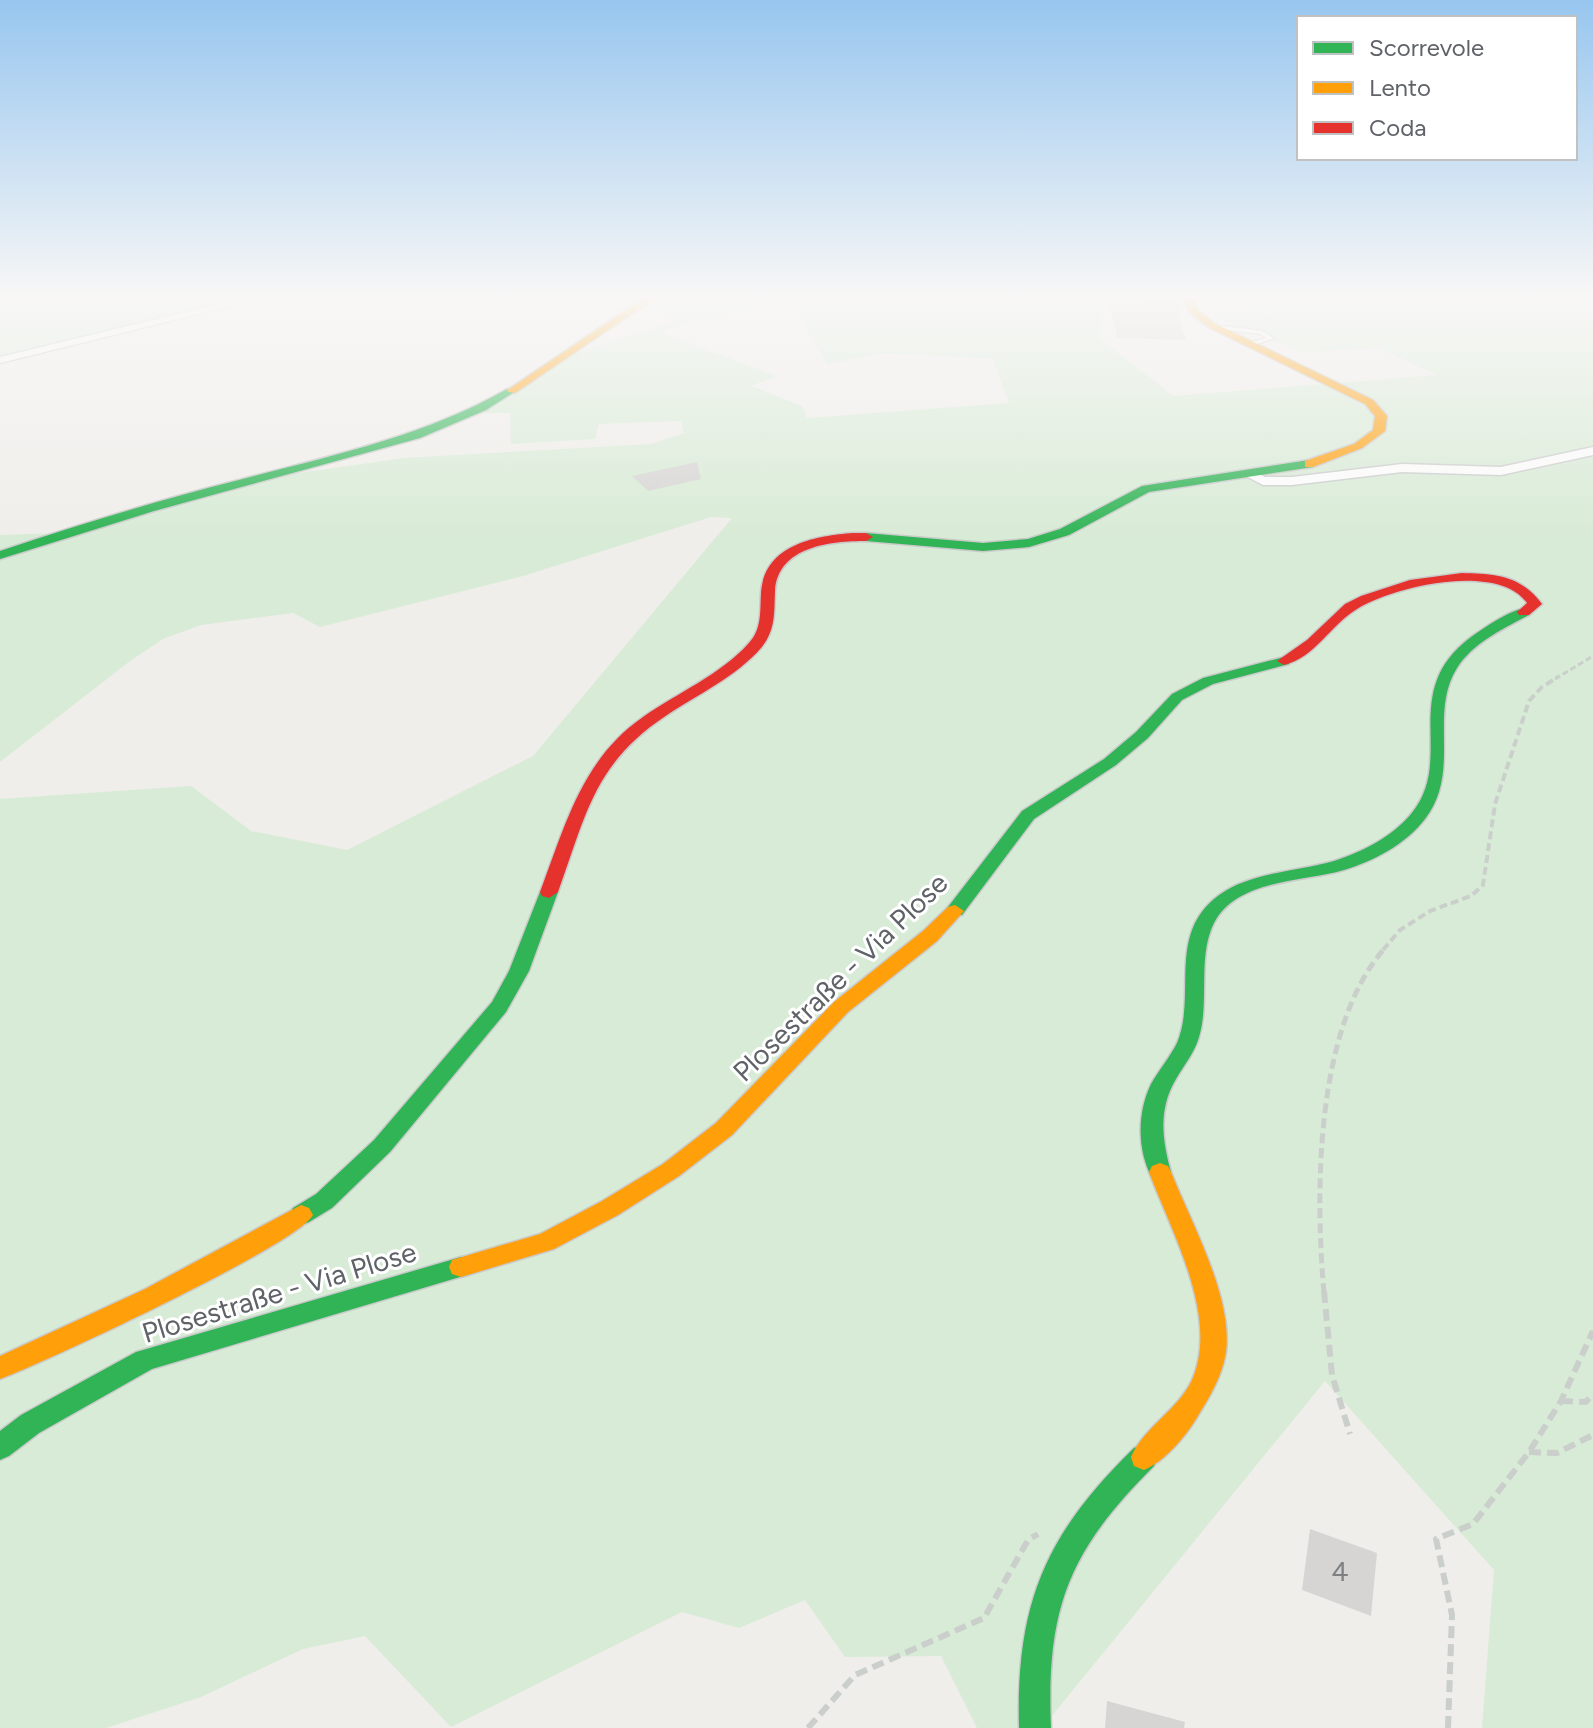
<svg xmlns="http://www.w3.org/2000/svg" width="1593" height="1728" font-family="Figtree,sans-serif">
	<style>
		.green { fill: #d8ebd6; fill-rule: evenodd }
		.building { fill: #d6d5d3 }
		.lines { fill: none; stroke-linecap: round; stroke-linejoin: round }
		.lane-casing { stroke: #cbcccc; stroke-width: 3 }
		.street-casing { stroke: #cbcccc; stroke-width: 3 }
		.fast-casing { stroke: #cacacb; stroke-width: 3 }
		.slow-casing { stroke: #cacacb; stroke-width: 3 }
		.jam-casing { stroke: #cacacb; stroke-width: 3 }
		.path-far3 { stroke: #cacfcc; stroke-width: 3; stroke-dasharray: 6 3; stroke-linecap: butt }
		.path-far2 { stroke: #cacfcc; stroke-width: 4; stroke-dasharray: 8 4; stroke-linecap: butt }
		.path-far1 { stroke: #cacfcc; stroke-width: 5; stroke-dasharray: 10 5; stroke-linecap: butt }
		.path { stroke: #cacfcc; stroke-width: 6; stroke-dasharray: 12 6; stroke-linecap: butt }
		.lane { fill: #fdfcfc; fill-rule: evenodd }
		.street { fill: #fdfcfc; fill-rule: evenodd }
		.fast { fill: #30b455; fill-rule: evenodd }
		.slow { fill: #ff9f0a; fill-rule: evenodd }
		.jam { fill: #e5322d; fill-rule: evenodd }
		.labels { text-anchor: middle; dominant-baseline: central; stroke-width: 6; stroke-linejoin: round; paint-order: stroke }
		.street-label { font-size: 28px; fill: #5f6368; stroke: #fff }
		.near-number-label { font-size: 28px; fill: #7e8184 }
	</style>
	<rect width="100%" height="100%" fill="#efeeea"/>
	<!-- green -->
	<g class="green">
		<path d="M0,297H254L0,357Z"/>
		<path d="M663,297H1101V339L1173,396L1437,375L1378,348L1302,352L1211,315L1275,297H1593V1728H1482L1494,1570L1325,1381L1042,1728H977L941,1656L845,1657L805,1600L739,1628L682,1612L451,1727L365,1636L303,1649L201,1697L106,1728H0V799L191,786L251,831L347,850L533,756L732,518L711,517L523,576L320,627L293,613L201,625L163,639L130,661L0,762V535L61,533L255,479L404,458L651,444L684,433L681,421L599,424L595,439L511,444L510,413H480L546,362L675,322L642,304ZM793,303L827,364L886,353L993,359L1009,403L807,418L802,406L751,386L777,376L659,332L689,322Z"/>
	</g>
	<!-- building -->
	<g class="building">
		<path d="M1144,297H1179L1180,322L1186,340L1117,338L1109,303L1141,304Z"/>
		<path d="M697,462L701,479L648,491L632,476Z"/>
		<path d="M1310,1529L1377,1553L1371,1616L1302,1590Z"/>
		<path d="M1107,1701L1185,1722L1184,1728H1105Z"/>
	</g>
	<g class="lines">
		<defs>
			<path id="lane" d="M1215,325L1262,331L1274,338L1251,346L1248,344L1249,343L1266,338L1261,334L1213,328V326Z"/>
			<g id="street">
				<path d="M248,297H267L0,363V357Z"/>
				<path d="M1593,447V455L1501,475L1402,472L1292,485H1263L1244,475L1251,471L1265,477H1292L1402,464L1501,467Z"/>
			</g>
			<g id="fast">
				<path d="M507,389L516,391L486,410L420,438L154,511L0,559V551C78,525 156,501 235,481C329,456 423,437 507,389Z"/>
				<path d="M1309,460L1315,464L1313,467L1149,492L1069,535L1029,547L983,551L866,541L859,537L866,533L983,543L1028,539L1060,529L1142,486Z"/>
				<path d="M1524,608L1531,612L1529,615C1503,629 1473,643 1457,668C1428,714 1462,771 1425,819C1406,844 1374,861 1344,870C1303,882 1237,879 1214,923C1197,957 1210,1001 1199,1037C1195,1052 1184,1065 1176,1079C1158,1109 1162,1140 1171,1172L1168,1178L1160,1181L1152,1178C1137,1150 1137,1113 1151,1084C1159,1070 1170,1057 1177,1043C1193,1005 1177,960 1195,923C1222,871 1286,875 1334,861C1362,852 1392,837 1411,814C1457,759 1397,692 1471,637C1487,626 1505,613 1524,608Z"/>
				<path d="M1284,657L1289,658V664L1213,684L1182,700L1148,738L1116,765L1034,819L962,915H948L946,911L948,907L1022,811L1104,759L1136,732L1172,694L1203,678Z"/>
				<path d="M549,886L558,892L529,971L506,1012L390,1152L332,1208L309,1222L301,1225L293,1222L289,1215L293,1208L316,1194L374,1140L492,1002L509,971L540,892Z"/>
				<path d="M461,1257L470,1260L473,1267L470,1274L152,1369L39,1433L9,1456L0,1460V1431L21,1415L136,1352Z"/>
				<path d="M1144,1444L1154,1448L1157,1457L1154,1466C1069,1551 1046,1607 1051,1728H1019C1016,1603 1045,1535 1134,1448Z"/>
			</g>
			<g id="slow">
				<path d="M645,297H657L515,393L506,391Z"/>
				<path d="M1184,297H1194L1197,309L1214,323L1373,400L1387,416L1385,431L1362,448L1313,467H1305V461L1354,444L1373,430L1375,416L1365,404L1208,327L1189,312Z"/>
				<path d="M955,905L964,911L937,941L848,1012L732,1135L679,1176L618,1215L554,1249L461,1277L452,1274L449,1267L452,1260L540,1234L602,1201L663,1164L716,1123L834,1002L923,931L948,907Z"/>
				<path d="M1160,1163L1168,1166L1171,1172C1191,1223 1233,1297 1226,1352C1222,1377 1209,1398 1196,1419C1185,1437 1164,1462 1144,1470L1134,1466L1131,1457C1144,1427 1178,1410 1192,1380C1220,1317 1171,1231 1149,1172L1152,1166Z"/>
				<path d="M301,1205L309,1208L313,1215C298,1244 44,1363 0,1379V1356L145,1289Z"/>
			</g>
			<g id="jam">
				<path d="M853,533H866L873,537L866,541C831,541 778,546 775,591C774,612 776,630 761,648C737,676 697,695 667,715C594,763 586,815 558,892L549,898L542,896L540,892C565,826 582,759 643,717C677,693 720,675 748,644C762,630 760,612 761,593C764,545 814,536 853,533Z"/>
				<path d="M1462,573C1496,574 1520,575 1542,604L1529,615H1519L1517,612L1527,603C1498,562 1394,586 1357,609C1330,625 1316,657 1284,665L1277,661L1307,640L1345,604L1361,596L1410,580Z"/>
			</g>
		</defs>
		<!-- lane casing -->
		<use href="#lane" class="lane-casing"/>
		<!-- street casing -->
		<use href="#street" class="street-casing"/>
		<!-- fast casing -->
		<use href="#fast" class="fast-casing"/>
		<!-- slow casing -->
		<use href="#slow" class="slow-casing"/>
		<!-- jam casing -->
		<use href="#jam" class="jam-casing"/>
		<!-- path-far3 -->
		<path class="path-far3" d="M1555,679L1593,656"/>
		<!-- path-far2 -->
		<path class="path-far2" d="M1383,950L1400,930L1430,911L1471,896L1483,885L1495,804L1529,701L1542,687L1558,677"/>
		<!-- path-far1 -->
		<path class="path-far1" d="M1324,1293C1315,1194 1315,1026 1385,948"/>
		<!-- path -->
		<g class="path">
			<path d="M1324,1291L1332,1375L1350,1434"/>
			<path d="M1561,1401L1586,1402L1593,1393"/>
			<path d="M1529,1452L1557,1453L1593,1435"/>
			<path d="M808,1728L855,1675L984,1618L1028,1540L1038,1534"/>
			<path d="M1448,1728L1452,1615L1436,1539L1473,1524L1529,1452L1561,1401L1593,1331"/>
		</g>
		<!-- lane -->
		<use href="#lane" class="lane"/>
		<!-- street -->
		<use href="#street" class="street"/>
		<!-- fast -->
		<use href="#fast" class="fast"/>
		<!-- slow -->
		<use href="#slow" class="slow"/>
		<!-- jam -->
		<use href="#jam" class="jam"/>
	</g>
	<!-- sky -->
	<linearGradient id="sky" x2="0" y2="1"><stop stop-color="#97c6ef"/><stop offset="0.55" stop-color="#f8f7f6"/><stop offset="1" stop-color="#f8f7f6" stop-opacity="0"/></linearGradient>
	<rect width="1593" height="539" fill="url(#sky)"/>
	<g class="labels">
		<!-- street labels -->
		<g class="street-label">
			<text transform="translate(840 977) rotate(-44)">Plosestraße - Via Plose</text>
			<text transform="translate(279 1292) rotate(-17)">Plosestraße - Via Plose</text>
		</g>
		<!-- near-number labels -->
		<g class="near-number-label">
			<text x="1340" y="1571">4</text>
		</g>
	</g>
	<!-- legend -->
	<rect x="1297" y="16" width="280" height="144" fill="#ffffff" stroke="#bfc1c3" stroke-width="2"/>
	<rect x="1313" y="42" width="40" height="12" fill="#30b455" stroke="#bfc1c3" stroke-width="2"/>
	<text x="1369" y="56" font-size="24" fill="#5f6368">Scorrevole</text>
	<rect x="1313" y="82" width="40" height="12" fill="#ff9f0a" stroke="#bfc1c3" stroke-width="2"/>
	<text x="1369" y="96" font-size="24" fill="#5f6368">Lento</text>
	<rect x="1313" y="122" width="40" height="12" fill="#e5322d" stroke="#bfc1c3" stroke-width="2"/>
	<text x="1369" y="136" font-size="24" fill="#5f6368">Coda</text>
</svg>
